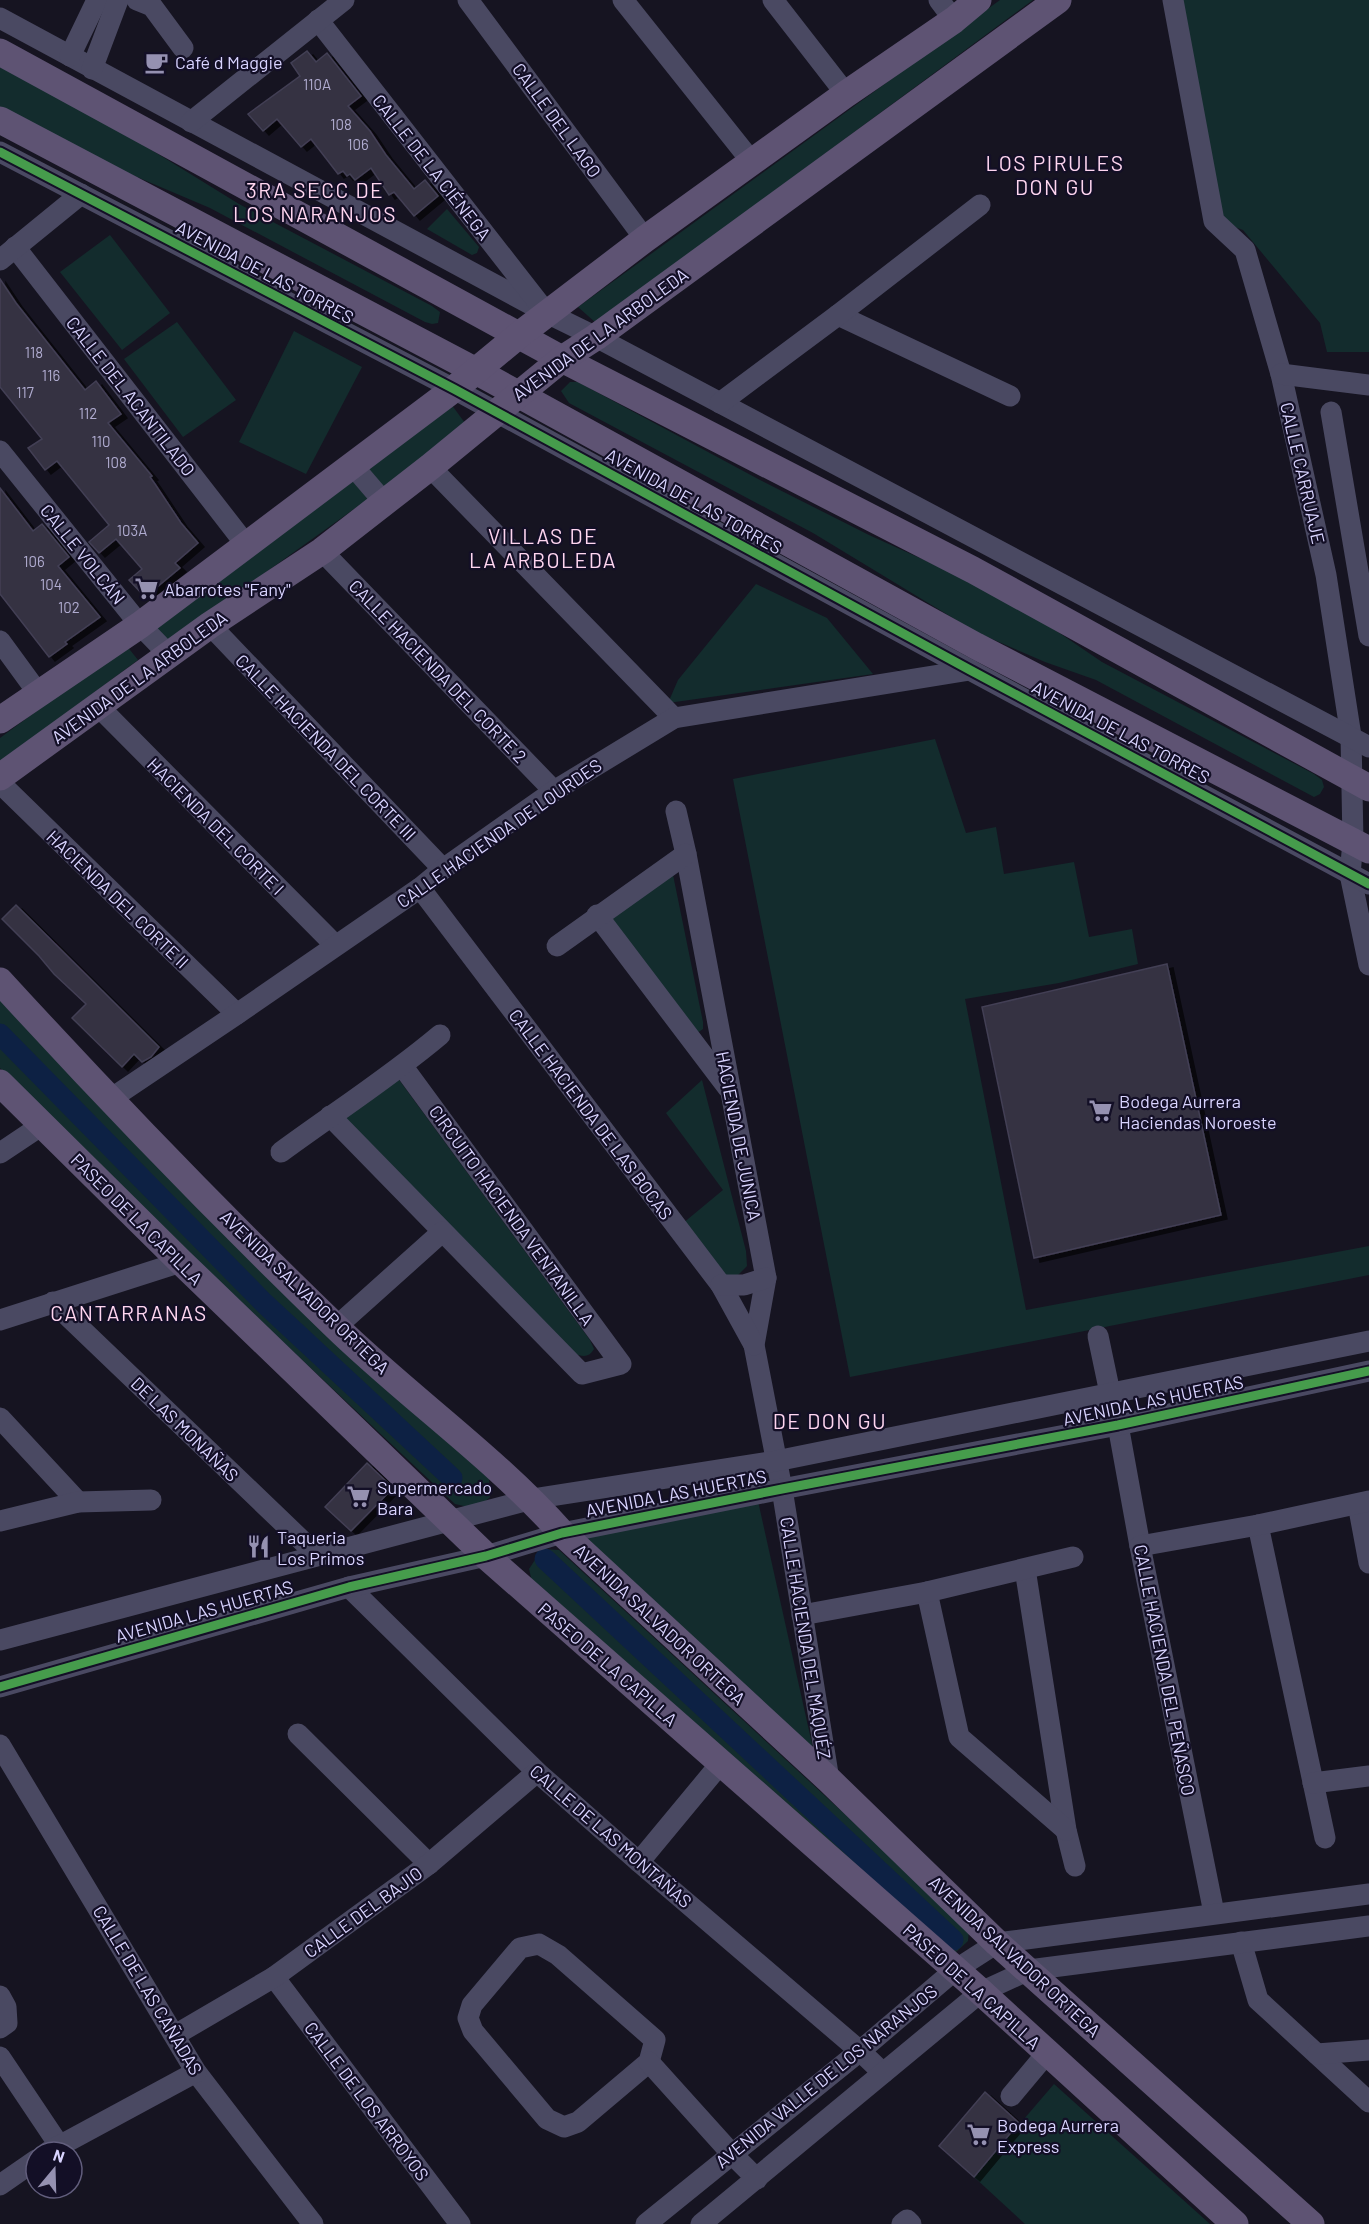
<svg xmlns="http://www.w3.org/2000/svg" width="1369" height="2224" font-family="Barlow,sans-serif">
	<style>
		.green { fill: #132c2d }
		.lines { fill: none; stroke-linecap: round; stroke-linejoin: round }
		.canal { stroke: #0d2144; stroke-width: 21 }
		.building { fill: #343243; stroke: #433f54; stroke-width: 1.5; filter: url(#shadow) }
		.minor { stroke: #4a4962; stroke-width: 21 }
		.major { stroke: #5e5373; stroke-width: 27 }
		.cycleway-casing { stroke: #130f26; stroke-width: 13 }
		.cycleway { stroke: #469c4c; stroke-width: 9 }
		.labels { text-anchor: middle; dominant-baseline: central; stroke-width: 4.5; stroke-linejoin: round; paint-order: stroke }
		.number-label { font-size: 15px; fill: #b0acd0 }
		.poi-label { font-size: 18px; fill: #d9d4ff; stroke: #130f26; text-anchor: start }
		.street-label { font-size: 18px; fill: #d9d4ff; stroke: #130f26 }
		.quarter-label { font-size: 21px; letter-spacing: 1.5px; fill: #ffd6f0; stroke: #130f26 }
	</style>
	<defs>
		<filter id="shadow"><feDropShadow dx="6" dy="4" stdDeviation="0" flood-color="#0009"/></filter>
	</defs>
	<rect width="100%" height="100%" fill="#161421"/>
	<!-- green -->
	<g class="green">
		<path d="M1000,0H1033L596,323L578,307Z"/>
		<path d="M1179,0H1369V352H1327L1320,323L1243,230L1221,222Z"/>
		<path d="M0,64L103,120L239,204L432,306L440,312L438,323L432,324L425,322L210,208L104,163L0,109Z"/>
		<path d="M447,209L479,247L477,253L472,255L427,229Z"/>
		<path d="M110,235L170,313L122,350L60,272Z"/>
		<path d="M177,322L236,400L183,437L124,359Z"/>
		<path d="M294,331L362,367L306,474L239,442Z"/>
		<path d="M570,382H578L760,480L869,535L977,584L1058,632L1102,662L1314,774L1322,780L1324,787L1320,794L1314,797L1096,680L1045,662L976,632L813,533L569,403L561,391Z"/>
		<path d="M451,404L465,423L385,488L365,468Z"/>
		<path d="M350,478L368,499L167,643L151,625Z"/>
		<path d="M756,584L827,618L873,674L668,703L678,680Z"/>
		<path d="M126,645L138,660L0,762V738Z"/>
		<path d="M935,739L966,833L996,827L1004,874L1074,862L1089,937L1132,929L1138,964L1059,983L965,999L1026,1310L1369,1246V1275L850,1377L733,779Z"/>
		<path d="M671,865L703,1022V1029L694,1035L606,917Z"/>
		<path d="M0,982L489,1478L490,1497L477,1509L455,1504L59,1131L0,1068Z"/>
		<path d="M397,1077L590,1340L594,1349C588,1359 582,1356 572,1353L343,1117Z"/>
		<path d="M702,1080L746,1251L747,1266L737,1276H721L682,1224L723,1190L666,1113Z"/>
		<path d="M758,1501L816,1762L580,1537Z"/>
		<path d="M542,1549L559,1550L969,1929L968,1941L954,1954L533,1586L529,1569Z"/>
		<path d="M1054,2084L1210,2224H1025L974,2177Z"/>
	</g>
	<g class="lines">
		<!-- canal -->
		<g class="canal">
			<path d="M0,1034L264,1303L452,1478"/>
			<path d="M545,1559L953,1940"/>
		</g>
	</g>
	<!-- building -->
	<g class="building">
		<path d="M307,51L316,62L327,53L361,96L348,106L370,131L386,155L414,189L425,180L438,196L414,216L394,192L389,195L371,168L355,180L350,174L347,176L343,171L338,174L311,139L301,147L277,119L263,131L248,114L300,76L291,63Z"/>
		<path d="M0,279L16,303L85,390L96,381L121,414L108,423L152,476L150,477L155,484L181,523L198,543L175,563L180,568L145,597L129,580L142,569L116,539L99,553L89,542L109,525L57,461L45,470L28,448L42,439L0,387Z"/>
		<path d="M0,488L33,531L42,524L69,557L58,566L100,617L65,642L67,644L49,657L0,594Z"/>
		<path d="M16,905L159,1047L151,1057L142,1062L134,1054L122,1067L72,1018L86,1004L54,974L39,956L2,919Z"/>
		<path d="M1167,964L1221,1215L1034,1258L982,1007Z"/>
		<path d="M367,1463L393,1488L351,1531L325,1507Z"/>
		<path d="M985,2092L1019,2123L974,2177L939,2146Z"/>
	</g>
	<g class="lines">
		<!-- minor -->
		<g class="minor">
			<path d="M137,0L152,6L183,48"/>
			<path d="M468,0L645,239"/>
			<path d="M623,0L752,162"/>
			<path d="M773,0L846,94"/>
			<path d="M939,0L954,20"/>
			<path d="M1173,0L1214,221L1245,250L1281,374L1326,575L1351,736L1353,842L1350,874L1369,965"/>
			<path d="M0,18L547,313L596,337L1369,747"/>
			<path d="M318,20L541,306"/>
			<path d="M70,56L97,0"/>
			<path d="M92,69L118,0"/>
			<path d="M191,122L344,0"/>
			<path d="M0,152L454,389L970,670L1369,884"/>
			<path d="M15,247L247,546"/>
			<path d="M0,260L81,194"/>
			<path d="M838,315L1010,396"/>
			<path d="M1281,374L1369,385"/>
			<path d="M720,403L838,315L980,205"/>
			<path d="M1331,412L1369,636"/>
			<path d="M0,451L140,625L169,655"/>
			<path d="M353,466L383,501"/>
			<path d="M430,467L674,718"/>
			<path d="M322,551L554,791"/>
			<path d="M210,625L443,869"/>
			<path d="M0,641L38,693"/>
			<path d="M98,706L335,945"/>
			<path d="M0,783L237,1014"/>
			<path d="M676,811L686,854L766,1278L754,1345L782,1489L829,1780"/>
			<path d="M420,888L721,1285L754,1345"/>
			<path d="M597,915L728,1088"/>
			<path d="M557,946L686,854"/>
			<path d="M109,1100L237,1014L420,888L443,869L554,791L674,718L970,670"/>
			<path d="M330,1116L582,1374L621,1364L403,1067"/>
			<path d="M281,1152C334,1113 389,1078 440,1035"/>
			<path d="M0,1153L42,1125"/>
			<path d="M721,1285H744L766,1278"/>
			<path d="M53,1302L317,1555"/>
			<path d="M0,1320L181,1262"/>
			<path d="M336,1327L442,1232"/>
			<path d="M1098,1336L1110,1393"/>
			<path d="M0,1418L78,1502"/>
			<path d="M1118,1425L1140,1546L1214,1913"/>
			<path d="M1358,1504L1369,1563"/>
			<path d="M0,1521L78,1502L151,1500"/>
			<path d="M1258,1525L1325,1838"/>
			<path d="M1140,1546L1258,1525L1369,1501"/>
			<path d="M1025,1569L1066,1830L1075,1866"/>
			<path d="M349,1587L537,1772L639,1862L860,2051L883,2073"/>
			<path d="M927,1592L959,1737L1066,1830"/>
			<path d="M802,1615L927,1592L1073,1557"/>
			<path d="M0,1640L532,1499L776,1461L1369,1341"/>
			<path d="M0,1687L349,1587L486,1556L562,1533L782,1489L1118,1425L1369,1371"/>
			<path d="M298,1734L429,1864"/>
			<path d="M0,1745L196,2072L313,2224"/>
			<path d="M1313,1783L1369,1776"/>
			<path d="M639,1862L721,1763"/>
			<path d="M1241,1942L1258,2000L1369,2102"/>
			<path d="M539,1944L558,1955L655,2040L649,2062L578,2122L564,2127L547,2119L473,2031L468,2018L472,2005L520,1948Z"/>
			<path d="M274,1977L460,2224"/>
			<path d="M0,1996L6,2007L7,2023L0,2028"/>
			<path d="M175,2035L274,1977L429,1864L537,1772"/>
			<path d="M1317,2054L1369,2050"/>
			<path d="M0,2057L59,2145"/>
			<path d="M649,2062L731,2153L757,2179"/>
			<path d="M1011,2096L1047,2053"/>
			<path d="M48,2152L196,2072"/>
			<path d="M0,2185L36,2160"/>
			<path d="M646,2224L860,2051L955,1970L997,1943L1369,1894"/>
			<path d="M701,2224L981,1992L1029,1970L1369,1926"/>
			<path d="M902,2224L907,2220L911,2224"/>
		</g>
		<!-- major -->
		<g class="major">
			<path d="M0,52L562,359L973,570L1369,788"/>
			<path d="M0,120L476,371L976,646L1369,850"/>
			<path d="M0,720L140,625L454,389L519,335L645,239L846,94L954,20L978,0"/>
			<path d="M0,777L210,625L322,551L430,467L562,359L596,337L1058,0"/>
			<path d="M0,981C108,1099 219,1214 334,1325C408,1397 493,1456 562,1533L829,1780L997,1943L1311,2224"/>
			<path d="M0,1083L181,1262L486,1556L981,1992L1235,2224"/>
		</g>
		<defs>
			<g id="cycleway">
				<path d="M0,152L454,389L970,670L1369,884"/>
				<path d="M0,1687L349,1587L486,1556L562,1533L782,1489L1118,1425L1369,1371"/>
			</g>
		</defs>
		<!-- cycleway casing -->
		<use href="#cycleway" class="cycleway-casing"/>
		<!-- cycleway -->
		<use href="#cycleway" class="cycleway"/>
	</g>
	<!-- icons -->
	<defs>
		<symbol id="cafe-bare" viewBox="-9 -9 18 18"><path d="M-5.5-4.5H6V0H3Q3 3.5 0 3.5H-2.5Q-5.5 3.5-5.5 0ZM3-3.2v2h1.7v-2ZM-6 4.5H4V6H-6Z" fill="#9591b1" stroke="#130f26" stroke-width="2.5" paint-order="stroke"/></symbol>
		<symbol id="supermarket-bare" viewBox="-9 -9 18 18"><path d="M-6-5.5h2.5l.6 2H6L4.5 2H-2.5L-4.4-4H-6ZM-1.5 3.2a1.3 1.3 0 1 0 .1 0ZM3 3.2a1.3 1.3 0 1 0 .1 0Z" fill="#9591b1" stroke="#130f26" stroke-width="2.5" paint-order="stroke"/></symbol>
		<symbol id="restaurant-bare" viewBox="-9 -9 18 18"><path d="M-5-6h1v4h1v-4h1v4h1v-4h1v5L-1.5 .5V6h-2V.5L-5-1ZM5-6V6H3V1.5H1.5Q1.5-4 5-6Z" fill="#9591b1" stroke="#130f26" stroke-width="2.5" paint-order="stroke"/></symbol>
	</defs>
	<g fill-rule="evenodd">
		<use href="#cafe-bare" x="140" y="46" width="33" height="33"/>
		<use href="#supermarket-bare" x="130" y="572" width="33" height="33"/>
		<use href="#supermarket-bare" x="1084" y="1094" width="33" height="33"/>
		<use href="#supermarket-bare" x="342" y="1480" width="33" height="33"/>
		<use href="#restaurant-bare" x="242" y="1530" width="33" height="33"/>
		<use href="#supermarket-bare" x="962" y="2118" width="33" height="33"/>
	</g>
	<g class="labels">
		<!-- number labels -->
		<g class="number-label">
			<text x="317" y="84">110A</text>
			<text x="341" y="124">108</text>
			<text x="358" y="144">106</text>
			<text x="34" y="352">118</text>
			<text x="51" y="375">116</text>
			<text x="25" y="392">117</text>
			<text x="88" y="413">112</text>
			<text x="101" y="441">110</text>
			<text x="116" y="462">108</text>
			<text x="132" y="530">103A</text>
			<text x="34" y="561">106</text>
			<text x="51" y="584">104</text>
			<text x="69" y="607">102</text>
		</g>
		<!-- poi labels -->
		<g class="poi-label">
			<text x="175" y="62">Café d Maggie</text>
			<text x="164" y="589">Abarrotes "Fany"</text>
			<text x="1119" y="1101">Bodega Aurrera<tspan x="1119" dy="21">Haciendas Noroeste</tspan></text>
			<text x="377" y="1487">Supermercado<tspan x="377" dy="21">Bara</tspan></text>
			<text x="277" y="1537">Taqueria<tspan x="277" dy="21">Los Primos</tspan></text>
			<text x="997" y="2125">Bodega Aurrera<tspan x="997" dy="21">Express</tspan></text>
		</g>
		<!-- street labels -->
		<g class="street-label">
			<text transform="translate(557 120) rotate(54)">CALLE DEL LAGO</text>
			<text transform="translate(432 167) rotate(52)">CALLE DE LA CIÉNEGA</text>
			<text transform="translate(265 272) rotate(28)">AVENIDA DE LAS TORRES</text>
			<text transform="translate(600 334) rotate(-36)">AVENIDA DE LA ARBOLEDA</text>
			<text transform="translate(131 396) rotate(52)">CALLE DEL ACANTILADO</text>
			<text transform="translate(1303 473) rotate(77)">CALLE CARRUAJE</text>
			<text transform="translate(694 501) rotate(29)">AVENIDA DE LAS TORRES</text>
			<text transform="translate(83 554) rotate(51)">CALLE VOLCÁN</text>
			<text transform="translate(438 671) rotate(46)">CALLE HACIENDA DEL CORTE 2</text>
			<text transform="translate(139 677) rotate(-36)">AVENIDA DE LA ARBOLEDA</text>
			<text transform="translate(1121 732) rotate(28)">AVENIDA DE LAS TORRES</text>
			<text transform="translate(326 747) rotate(46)">CALLE HACIENDA DEL CORTE III</text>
			<text transform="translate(216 826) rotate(45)">HACIENDA DEL CORTE I</text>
			<text transform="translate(499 833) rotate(-35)">CALLE HACIENDA DE LOURDES</text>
			<text transform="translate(118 899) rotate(44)">HACIENDA DEL CORTE II</text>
			<text transform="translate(591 1114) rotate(53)">CALLE HACIENDA DE LAS BOCAS</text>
			<text transform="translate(739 1136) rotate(79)">HACIENDA DE JUNICA</text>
			<text transform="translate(512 1215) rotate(54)">CIRCUITO HACIENDA VENTANILLA</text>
			<text transform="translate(137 1219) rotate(45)">PASEO DE LA CAPILLA</text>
			<text transform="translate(305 1292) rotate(44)">AVENIDA SALVADOR ORTEGA</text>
			<text transform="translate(1153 1400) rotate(-12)">AVENIDA LAS HUERTAS</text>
			<text transform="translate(185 1429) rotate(44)">DE LAS MONAÑAS</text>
			<text transform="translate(676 1493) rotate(-11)">AVENIDA LAS HUERTAS</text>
			<text transform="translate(204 1611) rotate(-16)">AVENIDA LAS HUERTAS</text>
			<text transform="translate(660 1624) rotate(43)">AVENIDA SALVADOR ORTEGA</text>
			<text transform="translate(806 1638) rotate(81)">CALLE HACIENDA DEL MAQUÉZ</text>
			<text transform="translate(608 1664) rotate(41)">PASEO DE LA CAPILLA</text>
			<text transform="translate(1165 1670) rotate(79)">CALLE HACIENDA DEL PEÑASCO</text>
			<text transform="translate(611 1836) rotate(41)">CALLE DE LAS MONTAÑAS</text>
			<text transform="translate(363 1912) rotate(-36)">CALLE DEL BAJIO</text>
			<text transform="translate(1015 1956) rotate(43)">AVENIDA SALVADOR ORTEGA</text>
			<text transform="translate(972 1986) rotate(42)">PASEO DE LA CAPILLA</text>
			<text transform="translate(148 1990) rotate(59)">CALLE DE LAS CAÑADAS</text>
			<text transform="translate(826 2076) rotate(-39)">AVENIDA VALLE DE LOS NARANJOS</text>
			<text transform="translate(367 2101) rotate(53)">CALLE DE LOS ARROYOS</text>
		</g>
		<!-- quarter labels -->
		<g class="quarter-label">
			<text x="1055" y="162">LOS PIRULES<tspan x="1055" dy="24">DON GU</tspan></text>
			<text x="315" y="189">3RA SECC DE<tspan x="315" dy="24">LOS NARANJOS</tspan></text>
			<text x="543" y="535">VILLAS DE<tspan x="543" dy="24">LA ARBOLEDA</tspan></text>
			<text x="129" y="1312">CANTARRANAS</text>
			<text x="830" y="1420">DE DON GU</text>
		</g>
	</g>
	<!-- north arrow -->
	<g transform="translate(54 2170) rotate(19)"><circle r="28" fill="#130f26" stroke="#625e7d" stroke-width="1.5"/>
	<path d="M0-4.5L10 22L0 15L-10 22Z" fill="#9591b1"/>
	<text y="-9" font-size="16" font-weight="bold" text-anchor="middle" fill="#d9d4ff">N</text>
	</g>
</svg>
